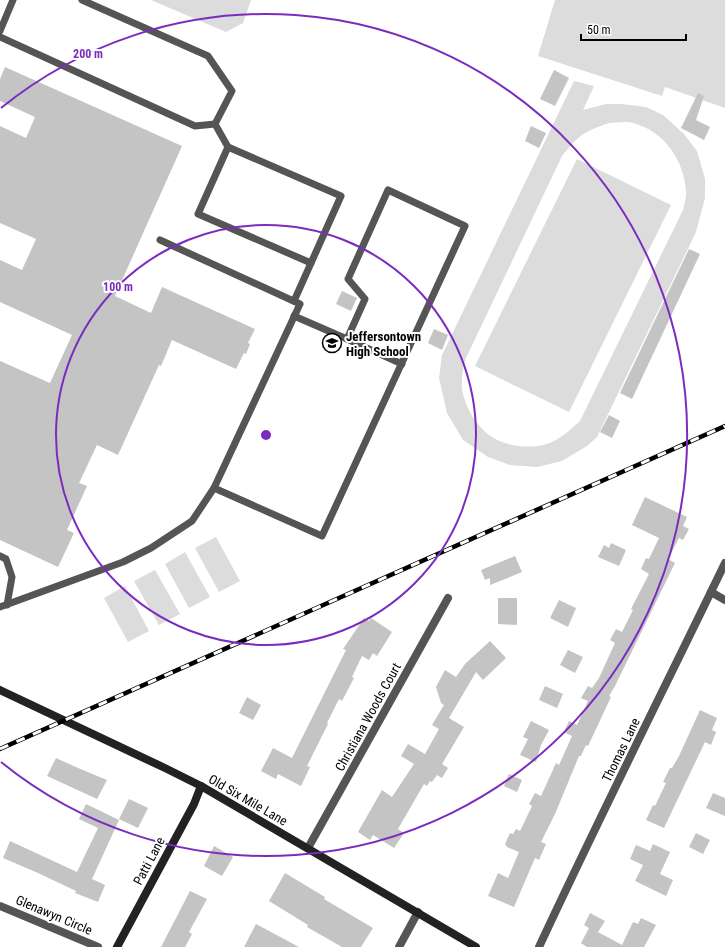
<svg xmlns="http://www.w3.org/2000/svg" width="725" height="947" font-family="'Roboto Condensed',sans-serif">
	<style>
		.green { fill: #dcdcdc; fill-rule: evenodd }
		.building { fill: #c4c4c4 }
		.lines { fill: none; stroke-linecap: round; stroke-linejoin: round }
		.lane { stroke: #555; stroke-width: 7 }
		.street { stroke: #555; stroke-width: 8 }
		.secondary { stroke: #222; stroke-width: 8 }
		.rail-casing { stroke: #000; stroke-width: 4.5 }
		.rail { stroke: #fff; stroke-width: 3; stroke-dasharray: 9; stroke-linecap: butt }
		.ring { fill: none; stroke: #7b2cbf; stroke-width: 2 }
		.labels { text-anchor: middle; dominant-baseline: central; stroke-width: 4; stroke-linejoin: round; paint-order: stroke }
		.poi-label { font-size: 13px; font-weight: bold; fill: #000; stroke: #fff; text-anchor: start }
		.street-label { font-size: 13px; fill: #000; stroke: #fff }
		.centre { fill: #7b2cbf; stroke: #fff; stroke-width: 2 }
		.ring-label { font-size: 12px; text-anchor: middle; font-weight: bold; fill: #7b2cbf; stroke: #fff; stroke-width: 4; stroke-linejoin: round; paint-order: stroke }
	</style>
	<rect width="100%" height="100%" fill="#fff"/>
	<!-- green -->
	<g class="green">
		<path d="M151,0H251L243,23L226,32Z"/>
		<path d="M555,0H725V108L665,87L662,96L538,56Z"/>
		<path d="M574,81L594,86L583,110L606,104H621L646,107L663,115L684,134L697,151L705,179V198L696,232L597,437L587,446L562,461L537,467L510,465L488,457L463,440L447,413L439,378L442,355ZM609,123C616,123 626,121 633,123C664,131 684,160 686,191C687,197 684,204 683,210L580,421C568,432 556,443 539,446C525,448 503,445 492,437C477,427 464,406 462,388C461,378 463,368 466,358L562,156C579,135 583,132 609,123Z"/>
		<path d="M577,159L671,205L569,412L475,366Z"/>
		<path d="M216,537L240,581L219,592L195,548Z"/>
		<path d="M185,552L210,597L189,608L165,564Z"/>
		<path d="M155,570L180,614L159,625L134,581Z"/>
		<path d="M125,586L149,631L128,642L104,598Z"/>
	</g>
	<!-- building -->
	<g class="building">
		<path d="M5,67L182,146L115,296L151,313L162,287L255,329L248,343L250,344L246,354L244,353L236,369L172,340L161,366L159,365L118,455L97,445L79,483L87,486L67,530L74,533L58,567L0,540V361L50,383L72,335L0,302V260L22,270L36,239L0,223V126L26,138L35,117L0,101V79Z"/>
		<path d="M554,70L569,78L555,106L540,99Z"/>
		<path d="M698,93L704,96L696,120L710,127L704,140L681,128Z"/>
		<path d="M531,126L546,133L539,148L525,141Z"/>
		<path d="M689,249L700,254L632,399L620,393Z"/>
		<path d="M342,291L357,298L351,311L336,304Z"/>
		<path d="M434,329L448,335L442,350L428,343Z"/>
		<path d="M609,415L620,421L612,438L600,432Z"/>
		<path d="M645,497L687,517L683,526L689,529L683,540L679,538L668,559L675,563L615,686L609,696L611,697L588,746L586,745L581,756H579L555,814L541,842L546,844L539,860L535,858L514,907L488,896L498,873L508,878L519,852L507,847L505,844L510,833L513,834L516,829L520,831L532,806L529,804L535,793L541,796L556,763L559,765L572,736L564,732L569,721L577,725L588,701L581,698L588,686L592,688L599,678L615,643L610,640L616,629L622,632L633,610L631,609L649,574L641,569L646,558L649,559L659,538L632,525Z"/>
		<path d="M611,543L626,550L619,566L598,557L604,545L609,548Z"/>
		<path d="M515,556L522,572L490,585V578L485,580L481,570Z"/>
		<path d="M498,598H517V625L498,624Z"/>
		<path d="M559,600L576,608L568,627L550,618Z"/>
		<path d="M364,618L369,621L371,618L392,632L377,656L373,653L369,660L362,656L352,677L354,678L342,701L339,699L327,723L328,724L307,766L310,767L301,786L278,774L276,779L261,771L273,748L292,758L346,650L343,649Z"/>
		<path d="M490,641L506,658L483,680L476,672L449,718L464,727L442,764L448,768L442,778L437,775L432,782L430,781L427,786L424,784L398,829L404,833L394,848L373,835L370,840L358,832L382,790L392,797L414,764L401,756L408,744L425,754L439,729L432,725L444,705L441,703L436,687L445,670L456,677L465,664Z"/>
		<path d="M568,650L583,657L575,673L560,665Z"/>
		<path d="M545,686L563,694L557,708L539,700Z"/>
		<path d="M247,697L261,705L253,720L239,713Z"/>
		<path d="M700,710L717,718L712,730L716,732L711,745L705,742L664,828L646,820L653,805L655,806L666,783L663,782L670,768H672L679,756Z"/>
		<path d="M531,721L549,730L541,745L536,762L520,755L528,739L523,737Z"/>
		<path d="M56,758L78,768L107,780L97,799L47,776Z"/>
		<path d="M509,774L522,780L517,792L504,786Z"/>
		<path d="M713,793L725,798V816L706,808Z"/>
		<path d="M129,799L148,808L138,828L119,819Z"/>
		<path d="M86,804L119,820L92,879L105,885L98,902L75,893L76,891L38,873L3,858L10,841L77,872L98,828L79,819Z"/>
		<path d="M696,833L710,840L703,854L689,847Z"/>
		<path d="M653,844L670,852L660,874L673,880L666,896L635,881L643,865L630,859L636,845L650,851Z"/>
		<path d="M214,846L233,857L222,876L204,866Z"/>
		<path d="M285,873L325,897L324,899L373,928L361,947H342L307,927L308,925L269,901Z"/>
		<path d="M190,891L207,899L189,932L192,934L185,947H161Z"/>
		<path d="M590,913L605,921L598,932L622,945L633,922L638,924L641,918L656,925L644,947H587L581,943L589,928L584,925Z"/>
		<path d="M256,924L299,947H244Z"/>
	</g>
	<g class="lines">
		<!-- lane -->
		<g class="lane">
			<path d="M82,0L208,56L232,91L215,124"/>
			<path d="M0,31L13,0"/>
			<path d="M0,37L195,126L215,124"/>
			<path d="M215,124L228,147L341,196L294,301"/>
			<path d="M228,147L198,214L311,263"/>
			<path d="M347,339L402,364"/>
			<path d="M214,488L322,536L465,226L388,190L348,279L365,299L347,339L294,316"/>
			<path d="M0,556L6,559L12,577L7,605"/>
			<path d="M0,607L123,562L151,548L192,521L214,488L300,304L160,240"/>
		</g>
		<!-- street -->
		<g class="street">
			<path d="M711,592L725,600"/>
			<path d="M308,848L448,598"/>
			<path d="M0,906L98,947"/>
			<path d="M399,947L418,912"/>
			<path d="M539,947C599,818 663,691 725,563"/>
		</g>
		<!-- secondary -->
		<g class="secondary">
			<path d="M0,690L167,769L201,786L476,947"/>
			<path d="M117,947L194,804L201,786"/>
		</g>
		<defs>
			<path id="rail" d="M0,749L725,426"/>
		</defs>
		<!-- rail casing -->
		<use href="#rail" class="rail-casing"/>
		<!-- rail -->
		<use href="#rail" class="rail"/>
	</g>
	<!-- distance rings -->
	<g class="ring">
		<circle cx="266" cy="435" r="210"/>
		<path d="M1 108A421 421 0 1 1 1 762"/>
	</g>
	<!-- icons -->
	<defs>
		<symbol id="school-ring" viewBox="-11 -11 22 22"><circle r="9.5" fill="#fff" stroke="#000" stroke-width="1.5"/><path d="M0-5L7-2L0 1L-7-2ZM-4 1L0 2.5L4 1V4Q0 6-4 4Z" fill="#000"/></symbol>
	</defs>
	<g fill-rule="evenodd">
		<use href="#school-ring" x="321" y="332" width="22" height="22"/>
	</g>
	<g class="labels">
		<!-- poi labels -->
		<g class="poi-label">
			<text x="346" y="336">Jeffersontown<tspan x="346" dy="15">High School</tspan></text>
		</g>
		<!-- street labels -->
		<g class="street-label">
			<text transform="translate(368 717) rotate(-61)">Christiana Woods Court</text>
			<text transform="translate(621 750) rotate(-64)">Thomas Lane</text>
			<text transform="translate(248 800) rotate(30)">Old Six Mile Lane</text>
			<text transform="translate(149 861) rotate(-62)">Patti Lane</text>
			<text transform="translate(54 915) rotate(23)">Glenawyn Circle</text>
		</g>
	</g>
	<circle cx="266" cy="435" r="6" class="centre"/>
	<g class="ring-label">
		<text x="88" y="58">200 m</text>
		<text x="118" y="291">100 m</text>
	</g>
	<!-- scale -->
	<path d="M581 34v6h105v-6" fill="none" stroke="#000000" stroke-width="2"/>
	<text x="587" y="34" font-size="12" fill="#000000" stroke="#ffffff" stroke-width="3" paint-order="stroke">50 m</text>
</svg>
